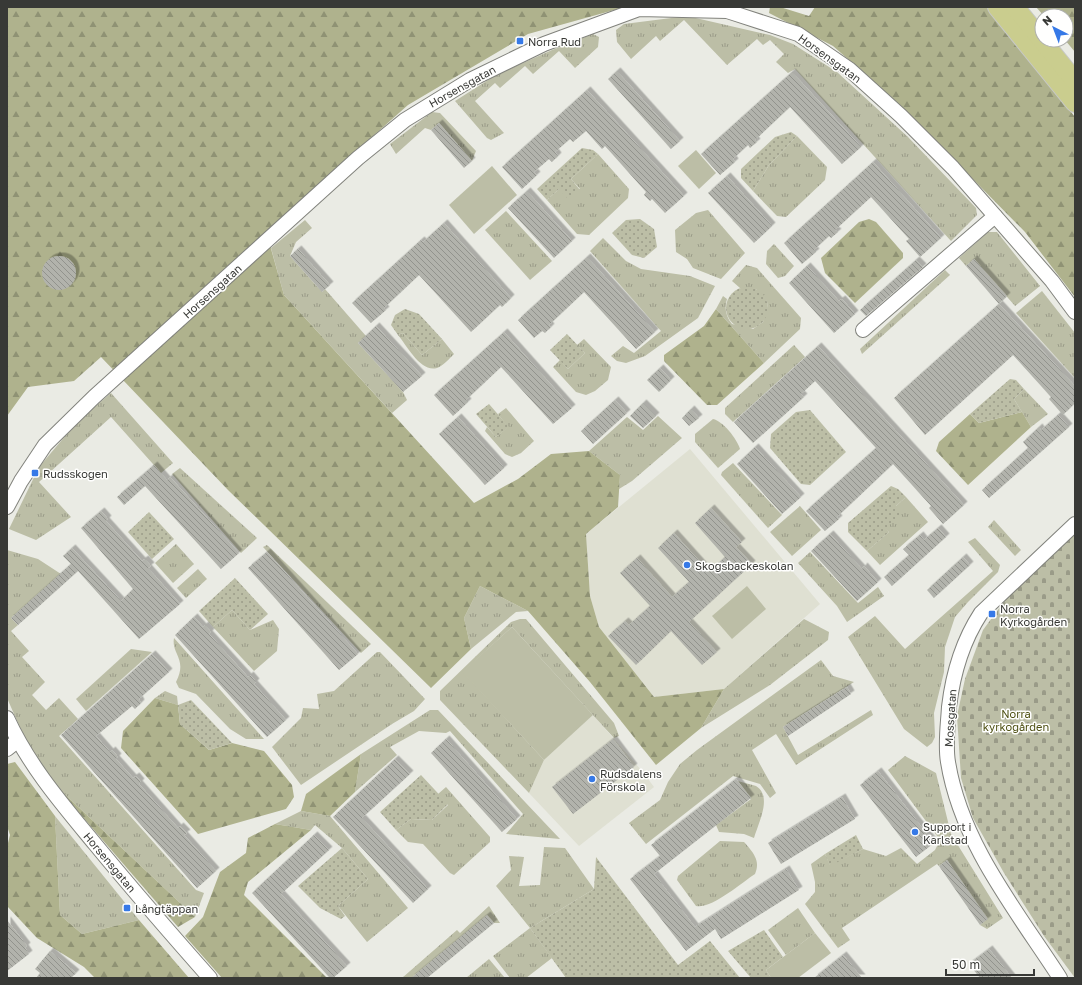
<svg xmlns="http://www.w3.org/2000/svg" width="1082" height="985" font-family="'Golos Text',sans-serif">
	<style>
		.built { fill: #dfe0d2 }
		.grass { fill: url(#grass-tufts) }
		.forest { fill: url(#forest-firs) }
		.cemetery { fill: url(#cemetery-stones) }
		.park { fill: url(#park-dots) }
		.pitch { fill: #bcbea6 }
		.building { fill: url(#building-back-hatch); filter: url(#shadow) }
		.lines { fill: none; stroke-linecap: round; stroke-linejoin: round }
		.minor-casing { stroke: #82837d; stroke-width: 16 }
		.major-casing { stroke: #c7c8c7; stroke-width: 20 }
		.minor { stroke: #fff; stroke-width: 14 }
		.major { stroke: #cacd8e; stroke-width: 18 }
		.poi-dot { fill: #3679e7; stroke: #fffffe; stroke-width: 1.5 }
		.labels { text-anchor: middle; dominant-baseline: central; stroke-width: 3; stroke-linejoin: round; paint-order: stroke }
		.poi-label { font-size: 11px; fill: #383936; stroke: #fffffe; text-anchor: start }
		.street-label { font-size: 11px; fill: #383936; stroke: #fffffe }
		.park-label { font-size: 11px; fill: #4f5114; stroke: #fffffe }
	</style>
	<defs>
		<pattern id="grass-tufts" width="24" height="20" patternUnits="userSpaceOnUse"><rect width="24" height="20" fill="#bcbea6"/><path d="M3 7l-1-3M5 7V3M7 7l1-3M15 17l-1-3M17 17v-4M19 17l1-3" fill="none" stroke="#9a9b88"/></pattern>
		<pattern id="forest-firs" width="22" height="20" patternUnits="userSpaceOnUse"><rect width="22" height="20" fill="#afb28d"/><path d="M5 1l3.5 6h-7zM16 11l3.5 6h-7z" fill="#8f9274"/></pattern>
		<pattern id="cemetery-stones" width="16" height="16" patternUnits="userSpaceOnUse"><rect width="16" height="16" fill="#bcbea6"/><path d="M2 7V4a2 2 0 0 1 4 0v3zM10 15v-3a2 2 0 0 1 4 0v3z" fill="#9a9b88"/></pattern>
		<pattern id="park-dots" width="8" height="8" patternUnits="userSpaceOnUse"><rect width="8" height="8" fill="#bcbea6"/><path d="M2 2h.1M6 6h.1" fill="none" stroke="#9a9b88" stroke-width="1.8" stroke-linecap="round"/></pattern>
		<pattern id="building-back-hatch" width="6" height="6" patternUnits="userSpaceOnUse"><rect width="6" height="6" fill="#b2b3ac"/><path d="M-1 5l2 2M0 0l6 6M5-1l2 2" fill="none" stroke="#92938d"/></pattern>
		<filter id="shadow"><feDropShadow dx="3.5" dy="-3.5" stdDeviation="0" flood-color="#0004"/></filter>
	</defs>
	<rect width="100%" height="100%" fill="#eaebe4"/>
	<!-- built -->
	<g class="built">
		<path d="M690,449L820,604L724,689L654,697L599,627L590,596L586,534Z"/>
		<path d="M593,715L642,771L654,787L579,846L529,793L544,760Z"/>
	</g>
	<!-- grass -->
	<g class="grass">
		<path d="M687,16L770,35L793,44L837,72L908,137L976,208L977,215L951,241L795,69L788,73L776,62L784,54L770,40L763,45L757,39L727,65L684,20L660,41L656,36L631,59L617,42L616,30L624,24Z"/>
		<path d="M593,34L599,37L598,47L575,68L559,51L533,74L525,66L500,88L495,83L475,101L504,133L491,140L487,138L455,101L496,75L552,50Z"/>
		<path d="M432,112L440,113L476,151L472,161L439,123L431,130L425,128L396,154L390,144Z"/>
		<path d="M797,136L827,167L825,180L786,217L777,216L753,191L769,165Z"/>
		<path d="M598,154L629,189L628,198L589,235L577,234L547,200L559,189H580L571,179Z"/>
		<path d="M708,210L745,253L721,279L693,268L687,259L676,252L675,230L696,213Z"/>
		<path d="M506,211L552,261L530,280L485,230Z"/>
		<path d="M305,220L312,228L296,242L290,256L322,292L325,289L366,336L358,343L403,392L407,400L392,413L284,295L271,248Z"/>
		<path d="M988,232H997L1040,286L1015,306L974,259L966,266L959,258Z"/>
		<path d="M603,238L626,261L641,269L690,276L715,286L698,318L645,356L626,363L617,361L611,356L623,346L634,353L661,331L590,251Z"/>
		<path d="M774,244L794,266L785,276L778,278L766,264L767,251Z"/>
		<path d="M746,265L757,268L801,318L800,329L764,363L716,309L723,296L727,299C724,308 726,317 732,324L753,329L763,322L768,307L767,302L764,297L756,289L740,288L732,281Z"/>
		<path d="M945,270L950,275L862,354L860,349Z"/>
		<path d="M1042,291L1075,333V378L1016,313Z"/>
		<path d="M403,333L422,355L442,339L454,354C450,358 443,366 437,368C421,373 407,346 398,335Z"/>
		<path d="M584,339L611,367L608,380L595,391L586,395L576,392L553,367L560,360L568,369L585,353L577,345Z"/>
		<path d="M794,345L805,357L733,422L725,414V408Z"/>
		<path d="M1024,389L1048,414L1031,427L1014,399Z"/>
		<path d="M111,393L173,463L161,473L111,417L39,482L71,517L36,540L9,529L39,467L78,421Z"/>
		<path d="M506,408L534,441L521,453L512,457L505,454L485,431L487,427L496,437L508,427L498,414Z"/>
		<path d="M658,416L682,438L632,481L619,489L620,475L589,451L627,417L643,430Z"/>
		<path d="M713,419C723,421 737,439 740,449L718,468L695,442V434Z"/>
		<path d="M733,463L782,515L768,528L721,475L722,472Z"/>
		<path d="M180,468L257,538L241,553L172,474Z"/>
		<path d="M906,497L928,522L880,565L867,551L889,532L885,528L896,506Z"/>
		<path d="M800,506L821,530L792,556L770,532Z"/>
		<path d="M994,520L1021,550L1015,556L988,527Z"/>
		<path d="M975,538L1000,565L998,572L968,602L955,617L945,647L944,672L934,713L935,737L932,743L927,747L904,729L848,637L875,616L905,649L993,571L968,542Z"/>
		<path d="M176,544L194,564L173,583L155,563Z"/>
		<path d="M267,545L371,644L361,653L263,547Z"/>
		<path d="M7,550L38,559L61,574L11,618L18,625L11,631L29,651L22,657L45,682L32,695L46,710L59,698L78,719L59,736L196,890L204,893L195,917L55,785L29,748L7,698Z"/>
		<path d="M810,552L858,603L878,587L884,596L847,622L837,606L798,563Z"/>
		<path d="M198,569L207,579L186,598L177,588Z"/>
		<path d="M480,586L528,611L516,612L471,649L464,618Z"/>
		<path d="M232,610L250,630L273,620L279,629L277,651L254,671L213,627Z"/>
		<path d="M520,619H526L614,723L619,736L614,738L512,627L463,672L544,760L529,793L440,700V691L511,622Z"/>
		<path d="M804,619L829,632L828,640L770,685L701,728L724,689Z"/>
		<path d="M174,638L264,739H246L230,729L196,694L179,688L176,682C188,659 171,654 174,638Z"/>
		<path d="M131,649L152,652L86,711L76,699Z"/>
		<path d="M377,652H380L425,699L414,711L392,724L301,785L272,747L301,718L303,708L319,709L317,694L334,691Z"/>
		<path d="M821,660L833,676L854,682L783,727L798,755L871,710L873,715L796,765L776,734L752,750L776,793L770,798L760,784L733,776L646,844L629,823L660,800L668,782L680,764L697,750Z"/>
		<path d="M165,691L177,696L178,705L155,698Z"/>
		<path d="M430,710H438L560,839L506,834L523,814L450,731L446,733L419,731L390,747L397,755L355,792L361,754Z"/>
		<path d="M905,756L936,773L951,834L1003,918L987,929L980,925L987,919L947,860L939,866L937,864L842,928L850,940L838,948L805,904L815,892V882L811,864L825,854L830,865L863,849L886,856L901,848L917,864L935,850L940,840L888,770Z"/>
		<path d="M738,781C743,783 751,784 756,786C773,796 758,824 754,838L744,834L719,832L716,825L751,799Z"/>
		<path d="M446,787L490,837V842L454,875L450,873L423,844L408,842L396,830L411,819L432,820L448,805L438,794Z"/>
		<path d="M301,811L330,816L408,908L367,942L338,906L368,879L342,848L315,825L311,830L275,824Z"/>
		<path d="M55,816L139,920L82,934L60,915Z"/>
		<path d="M720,841L744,842C753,852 761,861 755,874C741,883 712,909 696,906L677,880L678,876Z"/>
		<path d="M544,847L565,848L594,889L530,928L552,958L526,978H510L493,956L530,928L496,886L511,870L509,856L524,857L519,886L540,885Z"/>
		<path d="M489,906L500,923H494L487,916L411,978H402L457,930L460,933Z"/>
		<path d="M798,908L815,933L786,955L768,930Z"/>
		<path d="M489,959L505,978H466Z"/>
	</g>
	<!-- forest -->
	<g class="forest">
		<path d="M7,7H625L528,34L408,105L266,231L284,295L474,503L518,479L551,454L589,451L620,475L618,507L586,534L590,596L599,627L654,697L724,689L701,728L656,765L590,682L528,611L480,586L464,618L471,649L431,688L228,490L101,357L74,381L28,387L7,416Z"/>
		<path d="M770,7H780L809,16L815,7H987L1075,117V297L1025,232L899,104L833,46L769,13Z"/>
		<path d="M1036,7H1075V52L1065,40L1066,16H1044Z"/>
		<path d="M869,219L876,222L903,253V258L855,303L825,273L821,258L859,222Z"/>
		<path d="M716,309L764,363L717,405H707L664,361V355L704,326Z"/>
		<path d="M1022,412L1031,427L968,485L936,451L939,442L970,414L979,423Z"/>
		<path d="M155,698L178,705L180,724L209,750L232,743L264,751L292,785L294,797L286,809L198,834L121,748L123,731Z"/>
		<path d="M361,754L355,792L330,816L301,811L306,794Z"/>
		<path d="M15,762L55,816L60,915L82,934L139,920L189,978H95L84,967L37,938L7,906V847L10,835L7,826V764Z"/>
		<path d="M55,785L195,917L178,927Z"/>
		<path d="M275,824L311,830L248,882L244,895L327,978H222L185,936L203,917L220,872L246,853L248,838Z"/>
	</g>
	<!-- cemetery -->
	<path class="cemetery" d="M1075,530V978L1044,936L1004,873L973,818L961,778L957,716L965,679L983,630L1017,584Z"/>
	<!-- park -->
	<g class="park">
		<path d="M791,132L797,136L769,165L753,191L741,178V169L775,137Z"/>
		<path d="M582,148L593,150L598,154L571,179L580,190L569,200L559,189L547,200L537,189Z"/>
		<path d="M640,219L654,229L657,247L644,258L632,255L612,233L626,220Z"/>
		<circle cx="747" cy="308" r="21"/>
		<path d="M405,309L419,314L442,339L422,355L403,333L398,335L391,325L395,315Z"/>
		<path d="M567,334L585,353L568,369L550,350Z"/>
		<path d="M1010,379L1016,380L1024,389L1014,399L1022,412L979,423L970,414Z"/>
		<path d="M489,404L509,427L496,437L476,414Z"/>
		<path d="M810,410L846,452L810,485L801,484L770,448L771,434L796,412Z"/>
		<path d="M891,486L898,489L906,497L896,506L902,513L886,528L889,532L867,551L848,532V523Z"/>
		<path d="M149,512L174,539L152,559L128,532Z"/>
		<path d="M235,578L268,614L250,630L232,610L213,627L199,611Z"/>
		<path d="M191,700L232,743L209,750L180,724L178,705Z"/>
		<path d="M421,775L448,804L432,820L411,819L396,830L380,812Z"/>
		<path d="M856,835L863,849L830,866L825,854Z"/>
		<path d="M342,848L368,879L338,906L345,916L341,919L320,908L298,886Z"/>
		<path d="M596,857L678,965L710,941L740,978H566L530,928L594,889Z"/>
		<path d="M764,930L783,957L766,970L771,978H751L728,951Z"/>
	</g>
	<!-- pitch -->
	<g class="pitch">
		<path d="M696,150L716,173L699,189L678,166Z"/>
		<path d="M492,166L517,195L474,234L449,205Z"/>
		<path d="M747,586L766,609L732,639L712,616Z"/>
		<path d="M512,627L593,715L544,760L462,672Z"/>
		<path d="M815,933L831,953L798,978H771L766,970Z"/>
	</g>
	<!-- building -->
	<g class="building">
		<path d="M617,71L680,141L671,149L608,79Z"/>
		<path d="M792,72L861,147L842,164L790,107L755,140L757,142L750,148L748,145L733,159L735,162L720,175L701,154Z"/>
		<path d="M587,90L684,196L665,213L652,199L650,201L644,195L646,192L605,146L602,149L586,131L573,142L570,139L555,152L558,156L552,162L549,159L534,172L537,175L522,189L502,167Z"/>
		<path d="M439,123L472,161L464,168L431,130Z"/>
		<path d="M873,162L941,238L920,257L906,241L909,239L871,197L835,230L838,232L831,238L829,236L814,250L816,252L802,264L784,243Z"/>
		<path d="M727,176L772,226L754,243L708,193Z"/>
		<path d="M527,191L572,241L554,258L508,208Z"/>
		<path d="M444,223L511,298L502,307L500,305L471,332L419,275L384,308L386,310L371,323L352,303L421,240L423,242Z"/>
		<path d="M298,249L330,285L322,292L290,256Z"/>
		<circle cx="59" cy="273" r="17"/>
		<path d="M587,257L655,332L636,349L584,292L549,325L551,327L545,333L542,331L534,338L518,320Z"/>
		<path d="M974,259L1007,296L999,304L966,266Z"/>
		<path d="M916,260L923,267L866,316L860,310Z"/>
		<path d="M807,266L839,301L842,299L855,314L834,333L789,283Z"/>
		<path d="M999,304L1075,386V403L1063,415L1049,399L1051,397L1013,355L925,435L894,398Z"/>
		<path d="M376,326L422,376L403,392L358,343Z"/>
		<path d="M504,332L572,408L553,424L501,367L466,400L468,402L453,416L434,395Z"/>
		<path d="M818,346L964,505L943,524L929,508L931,506L893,464L837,517L839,519L825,531L806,511L876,448L815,381L801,394L804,397L753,443L734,422Z"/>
		<path d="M660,368L671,380L659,392L647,380Z"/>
		<path d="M615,400L627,413L593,444L581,431Z"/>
		<path d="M643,403L656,416L643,428L630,416Z"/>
		<path d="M691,409L699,418L689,426L682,418Z"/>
		<path d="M1058,415L1069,427L989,498L982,490L1028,448L1023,442L1039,427L1041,430Z"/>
		<path d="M458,417L504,468L485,485L439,434Z"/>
		<path d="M755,447L801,497L782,514L737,464Z"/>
		<path d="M154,465L167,480L170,477L239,553L221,569L145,486L124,505L117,497Z"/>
		<path d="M711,508L742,542L736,547L752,564L689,622L717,652L702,665L671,631L636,665L608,636L625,621L629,625L650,606L620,573L637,558L672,597L689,582L658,548L674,533L709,572L725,557L695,523Z"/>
		<path d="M101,511L108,519L106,521L142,561L145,559L151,566L148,568L180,604L139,639L78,571L18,625L11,618L71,564L63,556L72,548L121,601L133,589L81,528Z"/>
		<path d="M938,528L946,537L892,586L884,577L909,555L903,549L920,535L924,540Z"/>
		<path d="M830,534L862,569L864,566L878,582L857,601L811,551Z"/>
		<path d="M267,552L358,654L339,670L248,568Z"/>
		<path d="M963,557L970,565L934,598L927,590Z"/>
		<path d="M194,617L203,627L205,625L211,632L209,634L248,677L250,675L256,682L254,684L286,720L267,737L175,635Z"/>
		<path d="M152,654L169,672L139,699L141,703L135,709L132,706L96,736L110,752L112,750L118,757L116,759L133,778L136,776L141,782L139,784L178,828L180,826L187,833L184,835L216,871L197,888L61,735Z"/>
		<path d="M847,687L851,694L788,736L783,727Z"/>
		<path d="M446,739L517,819L502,832L431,753Z"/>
		<path d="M613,739L634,767L573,814L552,787Z"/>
		<path d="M395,759L410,774L362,818L428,889L413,903L333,817Z"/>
		<path d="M878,771L934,843L916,857L860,785Z"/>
		<path d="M736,779L751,798L654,874L695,927L786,869L799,890L721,939L715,929L686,951L630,879L660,856L651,845Z"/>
		<path d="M842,797L855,819L781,864L768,843Z"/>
		<path d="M314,835L329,850L281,894L347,966L333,978H330L252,893Z"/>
		<path d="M947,860L988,919L980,925L939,866Z"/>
		<path d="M487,915L494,923L427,978H411Z"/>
		<path d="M7,920L27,946L25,948L29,954L7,971Z"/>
		<path d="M989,949L1012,978H980L969,964Z"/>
		<path d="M50,951L76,973L71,978H36L40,973L35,969Z"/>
		<path d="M843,955L862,978H814Z"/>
	</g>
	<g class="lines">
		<defs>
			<g id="minor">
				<path d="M863,330L995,216"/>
				<path d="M7,507L21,481L45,445L94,397L358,158L405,120L470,80L544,44L639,9L727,11L798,34L849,69L901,116L953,168L1052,281L1075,312"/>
				<path d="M7,718C29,766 62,804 95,844C133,890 171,934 210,978"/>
				<path d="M7,749L17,741"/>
				<path d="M1060,978C1016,910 961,843 948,762C945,744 948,725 949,707C953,673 962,642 981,613L1075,524"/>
			</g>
			<g id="major">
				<path d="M997,7L1075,103"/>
				<path d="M1015,7L1075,81"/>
			</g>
		</defs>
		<!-- minor casing -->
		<use href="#minor" class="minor-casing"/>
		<!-- major casing -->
		<use href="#major" class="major-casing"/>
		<!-- minor -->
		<use href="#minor" class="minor"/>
		<!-- major -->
		<use href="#major" class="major"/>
	</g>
	<!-- markers -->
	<g class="poi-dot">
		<rect x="516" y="37" width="8" height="8" rx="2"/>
		<rect x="31" y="469" width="8" height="8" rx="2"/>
		<circle cx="687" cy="565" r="4"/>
		<rect x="988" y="610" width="8" height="8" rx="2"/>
		<circle cx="592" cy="779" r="4"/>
		<circle cx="915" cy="832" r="4"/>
		<rect x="123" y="904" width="8" height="8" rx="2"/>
	</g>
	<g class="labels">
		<!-- poi labels -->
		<g class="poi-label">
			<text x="528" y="41">Norra Rud</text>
			<text x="43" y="473">Rudsskogen</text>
			<text x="695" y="565">Skogsbackeskolan</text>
			<text x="1000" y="608">Norra<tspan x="1000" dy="13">Kyrkogården</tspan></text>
			<text x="600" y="773">Rudsdalens<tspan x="600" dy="13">Förskola</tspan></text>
			<text x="923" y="826">Support i<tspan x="923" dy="13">Karlstad</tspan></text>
			<text x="135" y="908">Långtäppan</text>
		</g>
		<!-- street labels -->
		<g class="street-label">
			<text transform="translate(830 58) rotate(36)">Horsensgatan</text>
			<text transform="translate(462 86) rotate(-29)">Horsensgatan</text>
			<text transform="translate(212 291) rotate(-42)">Horsensgatan</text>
			<text transform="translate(950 718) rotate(-86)">Mossgatan</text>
			<text transform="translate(110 862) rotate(50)">Horsensgatan</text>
		</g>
		<!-- park labels -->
		<g class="park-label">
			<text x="1016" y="713">Norra<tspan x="1016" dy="13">kyrkogården</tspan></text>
		</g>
	</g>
	<!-- border -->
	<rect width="1082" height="985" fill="none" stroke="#383936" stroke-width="16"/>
	<!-- north arrow -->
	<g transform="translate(1054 28) rotate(318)"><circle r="19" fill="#fffffe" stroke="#afb0ae"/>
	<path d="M0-3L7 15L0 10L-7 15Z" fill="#3679e7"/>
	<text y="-6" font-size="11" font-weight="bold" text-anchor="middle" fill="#383936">N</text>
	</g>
	<!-- scale -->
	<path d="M946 969v6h88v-6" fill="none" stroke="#383936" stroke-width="2"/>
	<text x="952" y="969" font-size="12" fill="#383936" stroke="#fffffe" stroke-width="3" paint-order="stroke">50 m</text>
</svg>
